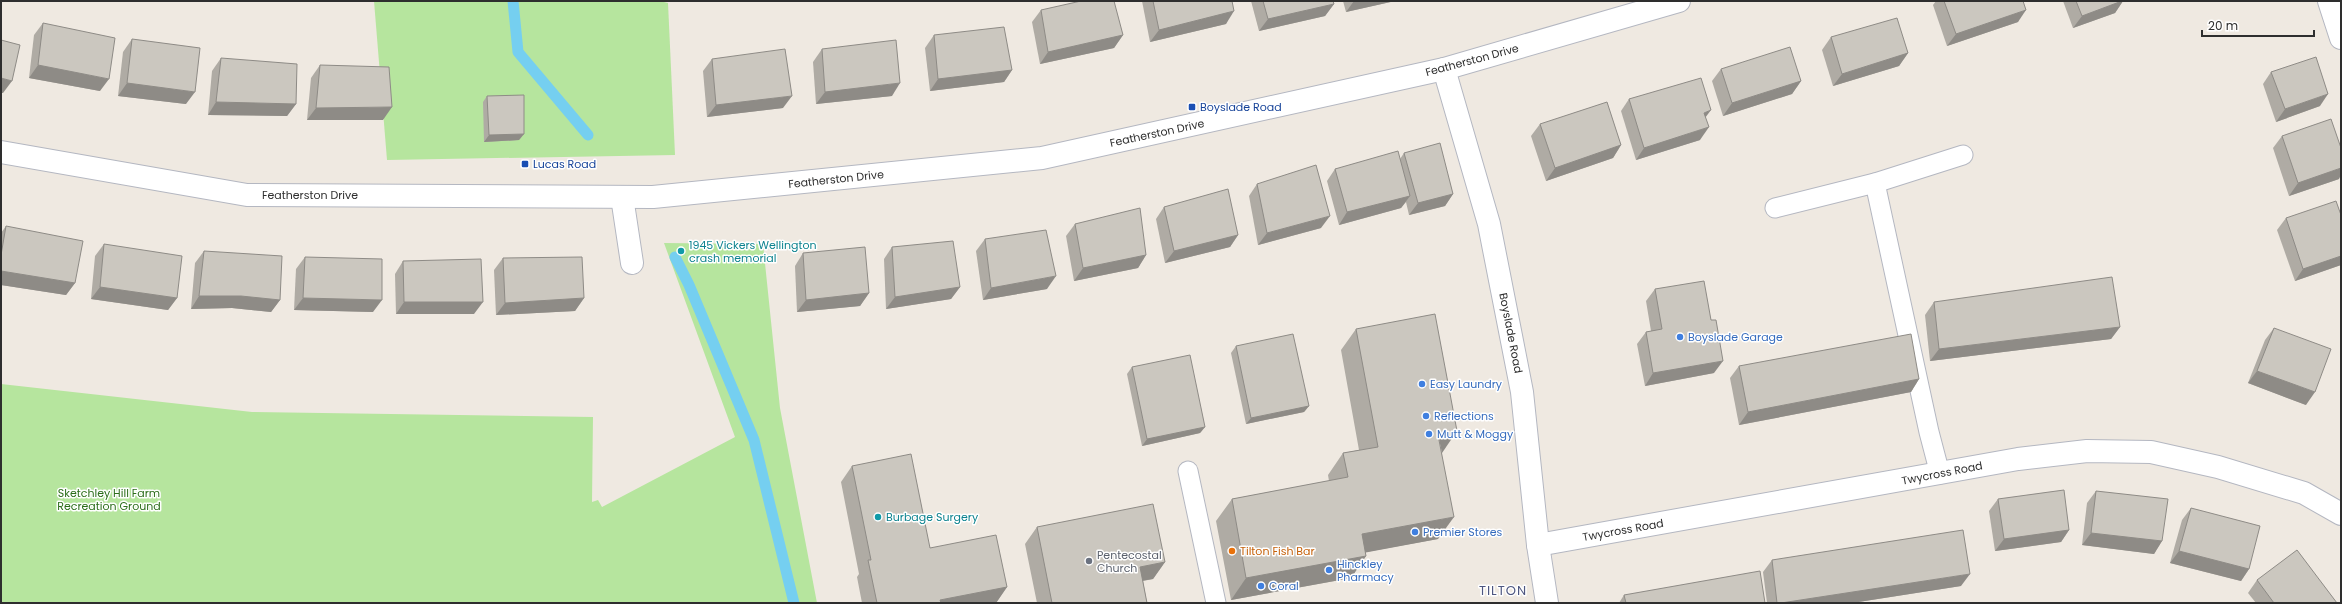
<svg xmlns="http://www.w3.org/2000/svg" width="2342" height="604" font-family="Poppins,sans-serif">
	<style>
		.green { fill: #b6e59e }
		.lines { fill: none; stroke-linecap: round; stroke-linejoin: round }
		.stream { stroke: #75cff0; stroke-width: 11 }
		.lane-casing { stroke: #b4b7c1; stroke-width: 21 }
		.street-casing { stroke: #b4b7c1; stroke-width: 24 }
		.lane { stroke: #fff; stroke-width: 19 }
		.street { stroke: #fff; stroke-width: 22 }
		.wall { fill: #afaba4 }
		.shaded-wall { fill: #8e8b86 }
		.building { fill: #cbc7bf; stroke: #8e8b86 }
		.transit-dot { fill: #1a4fb4; stroke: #fff; stroke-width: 1.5 }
		.culture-dot { fill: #0f9aa8; stroke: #fff; stroke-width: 1.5 }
		.shop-dot { fill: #3f7fe0; stroke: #fff; stroke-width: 1.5 }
		.food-dot { fill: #e8710a; stroke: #fff; stroke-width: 1.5 }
		.worship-dot { fill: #6b7280; stroke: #fff; stroke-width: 1.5 }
		.labels { text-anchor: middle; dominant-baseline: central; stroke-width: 3; stroke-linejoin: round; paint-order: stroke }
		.street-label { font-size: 11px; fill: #2e2e2e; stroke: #fff }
		.transit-label { font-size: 11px; fill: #164399; stroke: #fff; text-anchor: start }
		.culture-label { font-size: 11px; fill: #0d838f; stroke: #fff; text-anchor: start }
		.shop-label { font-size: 11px; fill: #366cbe; stroke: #fff; text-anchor: start }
		.park-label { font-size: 11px; fill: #2c6e1b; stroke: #fff }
		.food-label { font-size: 11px; fill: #c56008; stroke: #fff; text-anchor: start }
		.worship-label { font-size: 11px; fill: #5b616d; stroke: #fff; text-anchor: start }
		.quarter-label { font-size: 13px; letter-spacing: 1px; fill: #4d5680; stroke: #fff }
	</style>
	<rect width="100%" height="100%" fill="#efe9e1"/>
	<!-- green -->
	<g class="green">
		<path d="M374,1H660L668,3L675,155L387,160Z"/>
		<path d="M664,243L763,244L780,408L817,603H1V384L252,412L593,417L592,502L598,500L602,507L735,437Z"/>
	</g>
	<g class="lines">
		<!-- stream -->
		<g class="stream">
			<path d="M513,1L518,52L588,135"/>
			<path d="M675,257L689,285L754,440L794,603"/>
		</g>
		<defs>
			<g id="lane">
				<path d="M1875,183L1929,432L1940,474"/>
				<path d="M1775,208L1875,183L1963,155"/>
				<path d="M1188,471L1216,603"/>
			</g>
			<g id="street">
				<path d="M2329,1L2341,38"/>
				<path d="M1444,69L1489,224L1522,392L1538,545L1547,603"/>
				<path d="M1,152L247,195L653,197L1042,158L1444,69L1679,1"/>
				<path d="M622,197L632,263"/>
				<path d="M1538,545L2018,459L2087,451L2151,452L2218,467L2304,493L2341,514"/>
			</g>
		</defs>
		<!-- lane casing -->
		<use href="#lane" class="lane-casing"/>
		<!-- street casing -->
		<use href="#street" class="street-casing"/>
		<!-- lane -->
		<use href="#lane" class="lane"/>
		<!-- street -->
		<use href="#street" class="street"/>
	</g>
	<!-- wall -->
	<g class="wall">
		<path d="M1142,1H1232L1226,24L1150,42Z"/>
		<path d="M1251,1H1333L1334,4L1325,16L1259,31Z"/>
		<path d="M1343,1H1395L1346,12Z"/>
		<path d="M1936,1H2023L2018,22L1947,46L1933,5Z"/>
		<path d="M2063,1H2123L2115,13L2073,28Z"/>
		<path d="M1041,10L1123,35L1114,48L1040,64L1032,22Z"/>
		<path d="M43,23L100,91L29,78L34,35Z"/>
		<path d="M934,35L1012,70L1004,82L930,91L925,48Z"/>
		<path d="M1831,37L1908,53L1899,66L1833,86L1822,50Z"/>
		<path d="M132,39L186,104L118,96L123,52Z"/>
		<path d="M822,49L892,96L816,104L813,62Z"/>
		<path d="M221,58L296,104L287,116L208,115L212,71Z"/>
		<path d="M712,59L783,108L707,117L703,71Z"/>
		<path d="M320,65L383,120H307L311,78Z"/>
		<path d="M1721,69L1801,81L1792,94L1723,116L1712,81Z"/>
		<path d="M2271,72L2320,106L2276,122L2263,84Z"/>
		<path d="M487,96L524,134L519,140L484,142L483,102Z"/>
		<path d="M1629,99L1700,140L1636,160L1621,111Z"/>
		<path d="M1540,124L1621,145L1613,158L1546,181L1531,136Z"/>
		<path d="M2282,136L2339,179L2289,196L2273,148Z"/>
		<path d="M1404,153L1453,194L1445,206L1409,215L1406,202L1401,208L1339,225L1327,181L1335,169L1400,159Z"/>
		<path d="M1257,184L1321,228L1258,245L1249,196Z"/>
		<path d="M1164,207L1238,235L1230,247L1165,263L1156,219Z"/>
		<path d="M2341,215V265L2295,281L2277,230L2286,218Z"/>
		<path d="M1075,224L1146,255L1138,268L1074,281L1066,236Z"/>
		<path d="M6,226L75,283L66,295L1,285V233Z"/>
		<path d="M985,239L1047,289L983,300L976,251Z"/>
		<path d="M104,244L177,298L168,310L91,299L95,256Z"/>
		<path d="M892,247L960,287L951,299L886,309L884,259Z"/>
		<path d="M204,251L280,300L271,312L232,308L191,309L195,263Z"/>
		<path d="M803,253L869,293L860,306L797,312L795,266Z"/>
		<path d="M305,257L373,312L294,310L296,269Z"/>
		<path d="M503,258L584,298L575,311L496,315L494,270Z"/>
		<path d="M403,261L474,314H396L395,274Z"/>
		<path d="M1655,289L1711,320L1714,373L1645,386L1637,344L1646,332L1651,331L1646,301Z"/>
		<path d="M1934,302L2120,327L2111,339L1930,361L1925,315Z"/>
		<path d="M2274,328L2306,405L2248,383L2265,340Z"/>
		<path d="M1356,329L1442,453L1438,539L1366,552V556L1351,578L1231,600L1216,521L1232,499L1329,481L1328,475L1343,453L1359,450L1341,350Z"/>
		<path d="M1236,346L1309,406L1304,412L1246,424L1231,353Z"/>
		<path d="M1739,366L1919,379L1911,392L1739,425L1730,378Z"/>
		<path d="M1132,367L1205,427L1200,433L1142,446L1127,374Z"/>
		<path d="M852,466L930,548L1007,587L996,603H862L857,577L859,574L841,482Z"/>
		<path d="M2096,491L2162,541L2154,554L2082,545L2087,503Z"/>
		<path d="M1998,499L2069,530L2061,542L1995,551L1989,511Z"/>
		<path d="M2191,508L2249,569L2241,581L2170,563L2182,520Z"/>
		<path d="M1037,527L1165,562L1153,579L1143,581L1147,603H1037L1025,544Z"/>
		<path d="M1772,560L1961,586L1852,603H1767L1763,572Z"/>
		<path d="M2257,580L2337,603H2256L2248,593Z"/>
		<path d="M1624,595L1765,603H1619Z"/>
	</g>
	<!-- shaded-wall -->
	<g class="shaded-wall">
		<path d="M1354,1H1395L1346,12Z"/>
		<path d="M2122,1H2123L2115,13L2073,28L2082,16Z"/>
		<path d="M1334,4L1325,16L1259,31L1268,19Z"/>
		<path d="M2026,10L2018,22L1947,46L1956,34Z"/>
		<path d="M1234,11L1226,24L1150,42L1159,30Z"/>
		<path d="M1123,35L1114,48L1040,64L1048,52Z"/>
		<path d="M1908,53L1899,66L1833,86L1842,74Z"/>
		<path d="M38,65L109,79L100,91L29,78Z"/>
		<path d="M1012,70L1004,82L930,91L938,79Z"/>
		<path d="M1,78L12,81L3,93H1Z"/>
		<path d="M1801,81L1792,94L1723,116L1732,103Z"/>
		<path d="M127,83L195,92L186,104L118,96Z"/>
		<path d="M900,83L892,96L816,104L825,92Z"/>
		<path d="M2328,94L2320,106L2276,122L2285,109Z"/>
		<path d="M792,96L783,108L707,117L716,105Z"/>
		<path d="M216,102L296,104L287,116L208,115Z"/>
		<path d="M392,107L383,120H307L316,108Z"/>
		<path d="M1711,110L1702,122L1704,113Z"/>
		<path d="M1709,127L1700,140L1636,160L1644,148Z"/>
		<path d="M524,134L519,140L484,142L489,135Z"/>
		<path d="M1621,145L1613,158L1546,181L1555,168Z"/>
		<path d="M2341,168V175L2339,179L2289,196L2298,183Z"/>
		<path d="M1453,194L1445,206L1409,215L1418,203Z"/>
		<path d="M1410,196L1401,208L1339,225L1347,212Z"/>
		<path d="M1330,216L1321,228L1258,245L1267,233Z"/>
		<path d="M1238,235L1230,247L1165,263L1174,251Z"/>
		<path d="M1146,255L1138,268L1074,281L1083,268Z"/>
		<path d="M2341,256V265L2295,281L2303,269Z"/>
		<path d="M1,271L75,283L66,295L1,285Z"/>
		<path d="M1056,276L1047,289L983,300L991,288Z"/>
		<path d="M100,287L177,298L168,310L91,299Z"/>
		<path d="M960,287L951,299L886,309L895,297Z"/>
		<path d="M869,293L860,306L797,312L806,300Z"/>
		<path d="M199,296H241L280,300L271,312L232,308L191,309Z"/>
		<path d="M303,298L382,300L373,312L294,310Z"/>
		<path d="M584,298L575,311L496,315L505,303Z"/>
		<path d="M404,302H483L474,314H396Z"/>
		<path d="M2120,327L2111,339L1930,361L1939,349Z"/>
		<path d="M1723,361L1714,373L1645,386L1653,373Z"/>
		<path d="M2257,371L2315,392L2306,405L2248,383Z"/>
		<path d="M1919,379L1911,392L1739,425L1748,412Z"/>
		<path d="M1309,406L1304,412L1246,424L1251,418Z"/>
		<path d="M1205,427L1200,433L1142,446L1147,439Z"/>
		<path d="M1457,431L1442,453L1438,435Z"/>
		<path d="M1454,517L1438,539L1347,556L1362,534Z"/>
		<path d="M2069,530L2061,542L1995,551L2004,539Z"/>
		<path d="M2091,533L2162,541L2154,554L2082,545Z"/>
		<path d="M2179,551L2249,569L2241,581L2170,563Z"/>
		<path d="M1366,556L1351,578L1231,600L1246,578Z"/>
		<path d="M1165,562L1153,579L1128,583L1140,567Z"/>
		<path d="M1970,574L1961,586L1852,603H1781Z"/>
		<path d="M1007,587L996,603H939L940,600Z"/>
	</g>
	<!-- building -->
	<g class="building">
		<path d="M1081,1H1114L1123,35L1048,52L1041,10Z"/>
		<path d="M1153,1H1232L1234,11L1159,30Z"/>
		<path d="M1263,1H1333L1334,4L1268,19Z"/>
		<path d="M1944,1H2023L2026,10L1956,34Z"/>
		<path d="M2076,1H2122L2082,16Z"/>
		<path d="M1897,18L1908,53L1842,74L1831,37Z"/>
		<path d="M43,23L115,38L109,79L38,65Z"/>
		<path d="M1004,27L1012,70L938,79L934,35Z"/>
		<path d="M132,39L200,48L195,92L127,83Z"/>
		<path d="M1,40L20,45L12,81L1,78Z"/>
		<path d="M896,40L900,83L825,92L822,49Z"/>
		<path d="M1790,47L1801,81L1732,103L1721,69Z"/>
		<path d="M785,49L792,96L716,105L712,59Z"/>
		<path d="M2316,57L2328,94L2285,109L2271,72Z"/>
		<path d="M221,58L297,64L296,104L216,102Z"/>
		<path d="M320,65L389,67L392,107L316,108Z"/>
		<path d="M1701,78L1711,110L1704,113L1709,127L1644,148L1629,99Z"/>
		<path d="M524,95V134L489,135L487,96Z"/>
		<path d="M1607,102L1621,145L1555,168L1540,124Z"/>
		<path d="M2331,119L2341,148V168L2298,183L2282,136Z"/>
		<path d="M1440,143L1453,194L1418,203L1404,153Z"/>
		<path d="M1398,151L1410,196L1347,212L1335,169Z"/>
		<path d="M1316,165L1330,216L1267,233L1257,184Z"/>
		<path d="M1228,189L1238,235L1174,251L1164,207Z"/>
		<path d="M2336,201L2341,215V256L2303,269L2286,218Z"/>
		<path d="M1140,208L1146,255L1083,268L1075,224Z"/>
		<path d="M6,226L83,241L75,283L1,271V255Z"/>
		<path d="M1046,230L1056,276L991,288L985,239Z"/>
		<path d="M953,241L960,287L895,297L892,247Z"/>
		<path d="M104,244L182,256L177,298L100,287Z"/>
		<path d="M865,247L869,293L806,300L803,253Z"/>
		<path d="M204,251L282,256L280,300L241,296H199Z"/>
		<path d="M305,257L382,259V300L303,298Z"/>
		<path d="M582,257L584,298L505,303L503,258Z"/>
		<path d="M481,259L483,302H404L403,261Z"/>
		<path d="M2112,277L2120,327L1939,349L1934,302Z"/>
		<path d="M1704,281L1711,320H1716L1723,361L1653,373L1646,332L1662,329L1655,289Z"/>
		<path d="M1435,314L1457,431L1438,435L1454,517L1362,534L1366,556L1246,578L1232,499L1348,477L1343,453L1378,447L1356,329Z"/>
		<path d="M2274,328L2331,349L2315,392L2257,371Z"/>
		<path d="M1293,334L1309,406L1251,418L1236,346Z"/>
		<path d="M1911,334L1919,379L1748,412L1739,366Z"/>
		<path d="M1190,355L1205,427L1147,439L1132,367Z"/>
		<path d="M911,454L930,548L996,535L1007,587L940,600L941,603H877L868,560H871L852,466Z"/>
		<path d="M2064,490L2069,530L2004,539L1998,499Z"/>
		<path d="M2096,491L2168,499L2162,541L2091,533Z"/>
		<path d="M1153,504L1165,562L1140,567L1147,603H1052L1037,527Z"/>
		<path d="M2191,508L2260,526L2249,569L2179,551Z"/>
		<path d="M1963,530L1970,574L1781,603H1777L1772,560Z"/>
		<path d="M2297,550L2337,603H2274L2257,580Z"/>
		<path d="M1760,571L1765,603H1626L1624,595Z"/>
	</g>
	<!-- markers -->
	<g class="transit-dot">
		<rect x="1188" y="103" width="8" height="8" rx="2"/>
		<rect x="521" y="160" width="8" height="8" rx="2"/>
	</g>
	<g class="culture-dot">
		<circle cx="681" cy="251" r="4"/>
		<circle cx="878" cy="517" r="4"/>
	</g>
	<g class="shop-dot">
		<circle cx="1680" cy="337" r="4"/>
		<circle cx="1422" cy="384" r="4"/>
		<circle cx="1426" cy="416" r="4"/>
		<circle cx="1429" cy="434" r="4"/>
		<circle cx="1415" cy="532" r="4"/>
		<circle cx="1329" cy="570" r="4"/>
		<circle cx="1261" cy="586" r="4"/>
	</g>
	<circle class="food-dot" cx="1232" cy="551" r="4"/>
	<circle class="worship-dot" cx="1089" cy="561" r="4"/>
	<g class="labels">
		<!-- street labels -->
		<g class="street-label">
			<text transform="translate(1472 60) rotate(-15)">Featherston Drive</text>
			<text transform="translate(1157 133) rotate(-12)">Featherston Drive</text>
			<text transform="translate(836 179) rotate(-6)">Featherston Drive</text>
			<text x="310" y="195">Featherston Drive</text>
			<text transform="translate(1511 333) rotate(79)">Boyslade Road</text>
			<text transform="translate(1942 473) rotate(-11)">Twycross Road</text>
			<text transform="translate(1623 530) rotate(-10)">Twycross Road</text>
		</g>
		<!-- transit labels -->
		<g class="transit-label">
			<text x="1200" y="107">Boyslade Road</text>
			<text x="533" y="164">Lucas Road</text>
		</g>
		<!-- culture labels -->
		<g class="culture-label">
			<text x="689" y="245">1945 Vickers Wellington<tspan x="689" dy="13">crash memorial</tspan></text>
			<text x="886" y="517">Burbage Surgery</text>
		</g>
		<!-- shop labels -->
		<g class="shop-label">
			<text x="1688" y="337">Boyslade Garage</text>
			<text x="1430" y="384">Easy Laundry</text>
			<text x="1434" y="416">Reflections</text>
			<text x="1437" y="434">Mutt &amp; Moggy</text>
			<text x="1423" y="532">Premier Stores</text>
			<text x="1337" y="564">Hinckley<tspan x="1337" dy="13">Pharmacy</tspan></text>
			<text x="1269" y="586">Coral</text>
		</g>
		<!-- park labels -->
		<g class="park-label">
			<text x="109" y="493">Sketchley Hill Farm<tspan x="109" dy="13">Recreation Ground</tspan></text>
		</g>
		<!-- food labels -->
		<g class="food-label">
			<text x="1240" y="551">Tilton Fish Bar</text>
		</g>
		<!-- worship labels -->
		<g class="worship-label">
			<text x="1097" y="555">Pentecostal<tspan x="1097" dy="13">Church</tspan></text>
		</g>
		<!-- quarter labels -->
		<g class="quarter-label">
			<text x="1503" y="590">TILTON</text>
		</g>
	</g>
	<!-- border -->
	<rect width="2342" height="604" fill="none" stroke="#2e2e2e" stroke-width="4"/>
	<!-- scale -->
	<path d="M2202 30v6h112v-6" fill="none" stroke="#2e2e2e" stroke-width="2"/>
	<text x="2208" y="30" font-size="12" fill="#2e2e2e" stroke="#ffffff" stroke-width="3" paint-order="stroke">20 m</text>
</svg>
